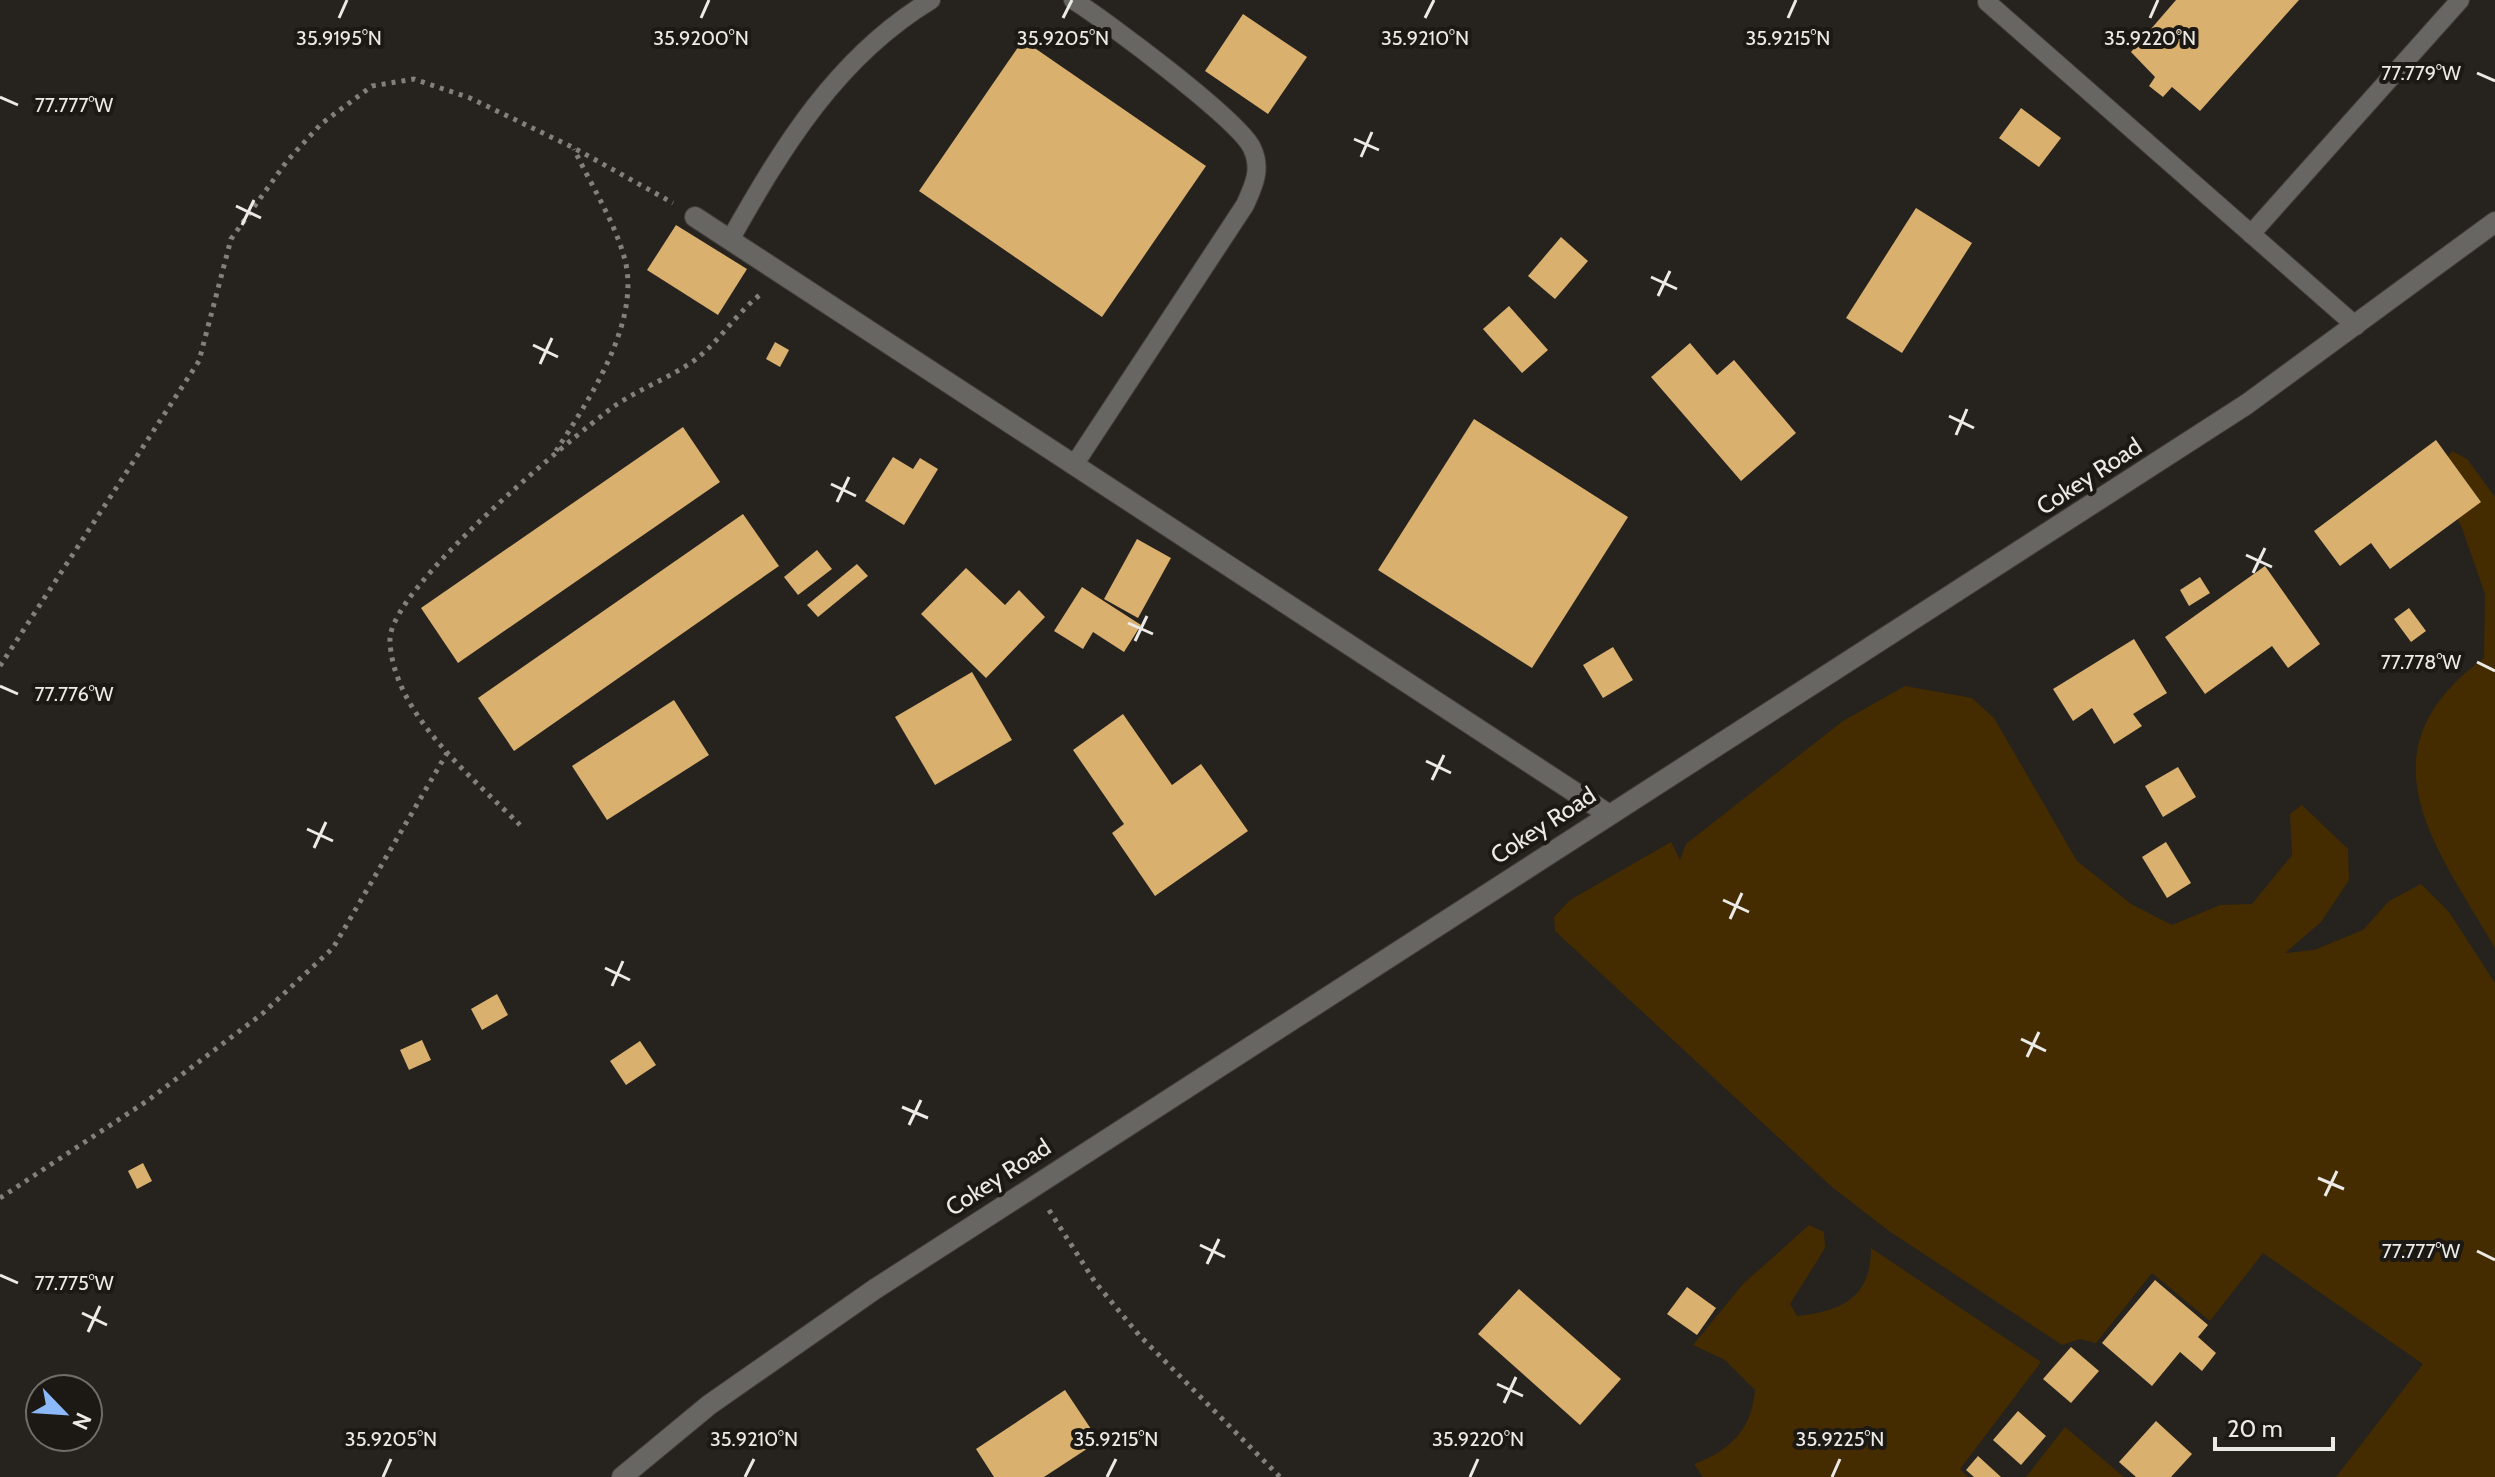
<svg xmlns="http://www.w3.org/2000/svg" width="2495" height="1477" font-family="Cabin,sans-serif">
	<style>
		.green { fill: #442c00 }
		.building { fill: #dab06f }
		.lines { fill: none; stroke-linecap: round; stroke-linejoin: round }
		.service-casing { stroke: #423e39; stroke-width: 20 }
		.minor-casing { stroke: #423e39; stroke-width: 22 }
		.tertiary-casing { stroke: #423e39; stroke-width: 22 }
		.path { stroke: #83807b; stroke-width: 5; stroke-dasharray: 4 6; stroke-linecap: butt }
		.service { stroke: #686663; stroke-width: 18 }
		.minor { stroke: #686663; stroke-width: 20 }
		.tertiary { stroke: #686663; stroke-width: 20 }
		.ticks { fill: none; stroke: #eceae6; stroke-width: 3 }
		.labels { text-anchor: middle; dominant-baseline: central; stroke-width: 8; stroke-linejoin: round; paint-order: stroke }
		.street-label { font-size: 24px; fill: #eceae6; stroke: #1c1914 }
		.ticks-label { font-size: 20px; text-anchor: middle; fill: #eceae6; stroke: #1c1914; stroke-width: 8; stroke-linejoin: round; paint-order: stroke }
	</style>
	<rect width="100%" height="100%" fill="#26221d"/>
	<!-- green -->
	<g class="green">
		<path d="M2452,451L2467,459L2495,497V948C2435,844 2357,752 2484,658L2485,594L2462,528L2436,473Z"/>
		<path d="M1905,686L1972,698L1994,718L2077,861L2131,904L2172,925L2220,905L2252,904L2292,855L2290,814L2302,805L2348,849L2349,880L2321,922L2285,953L2314,950L2363,930L2389,901L2421,884L2449,912L2495,983V1477H2336L2423,1364L2263,1253L2210,1321L2152,1273L2096,1343L2080,1339L2062,1345L1889,1231L1832,1187L1555,931L1554,917L1570,900L1671,842L1680,860L1686,844L1843,721Z"/>
		<path d="M1809,1225L1824,1232L1825,1248L1790,1304L1797,1316C1842,1311 1871,1298 1871,1248L2041,1362L1960,1469L1968,1477H1703L1694,1464C1730,1451 1752,1429 1755,1390L1725,1360L1693,1345L1743,1284Z"/>
		<path d="M2065,1427L2124,1477H2026Z"/>
	</g>
	<!-- building -->
	<g class="building">
		<path d="M2176,0H2299L2200,111L2172,87L2163,97L2149,86L2155,77L2131,52Z"/>
		<path d="M1243,14L1307,57L1268,114L1205,71Z"/>
		<path d="M1023,40L1206,166L1102,317L919,191Z"/>
		<path d="M2021,108L2061,138L2039,167L1999,138Z"/>
		<path d="M1916,208L1972,243L1902,353L1846,318Z"/>
		<path d="M676,225L747,269L718,315L647,270Z"/>
		<path d="M1561,237L1588,261L1555,299L1528,276Z"/>
		<path d="M1509,306L1548,350L1522,373L1483,329Z"/>
		<path d="M775,342L789,350L780,367L766,359Z"/>
		<path d="M1690,343L1717,375L1734,360L1796,433L1741,481L1651,377Z"/>
		<path d="M1474,419L1628,517L1532,668L1378,570Z"/>
		<path d="M683,427L720,482L458,663L421,608Z"/>
		<path d="M2436,440L2481,502L2390,569L2371,543L2340,566L2314,531Z"/>
		<path d="M893,457L913,469L920,458L938,469L904,525L865,501Z"/>
		<path d="M743,514L779,566L514,751L478,698Z"/>
		<path d="M1137,539L1171,558L1138,618L1104,599Z"/>
		<path d="M817,550L832,569L798,595L784,577Z"/>
		<path d="M857,564L868,576L818,617L807,605Z"/>
		<path d="M2265,566L2320,644L2288,668L2272,646L2205,694L2165,637Z"/>
		<path d="M966,568L1005,605L1019,590L1045,617L986,678L921,614Z"/>
		<path d="M2200,577L2210,593L2189,606L2180,590Z"/>
		<path d="M1082,587L1141,625L1124,652L1093,632L1083,649L1054,631Z"/>
		<path d="M2409,608L2426,631L2411,642L2394,619Z"/>
		<path d="M2134,639L2167,693L2133,714L2142,726L2114,744L2092,708L2073,721L2053,689Z"/>
		<path d="M1613,647L1633,680L1603,698L1583,665Z"/>
		<path d="M972,672L1012,740L935,785L895,717Z"/>
		<path d="M674,700L709,755L607,820L572,766Z"/>
		<path d="M1123,714L1172,785L1201,764L1248,831L1155,896L1112,833L1124,824L1073,750Z"/>
		<path d="M2178,767L2196,797L2163,817L2145,786Z"/>
		<path d="M2166,842L2191,883L2167,898L2142,857Z"/>
		<path d="M497,994L508,1015L482,1030L471,1009Z"/>
		<path d="M422,1040L431,1060L409,1070L400,1050Z"/>
		<path d="M640,1041L656,1065L626,1085L610,1061Z"/>
		<path d="M143,1163L152,1181L137,1189L128,1171Z"/>
		<path d="M2155,1280L2208,1325L2198,1337L2216,1353L2202,1371L2180,1352L2152,1386L2102,1343Z"/>
		<path d="M1687,1287L1716,1308L1697,1335L1667,1314Z"/>
		<path d="M1519,1289L1621,1379L1580,1425L1478,1334Z"/>
		<path d="M2071,1347L2099,1371L2071,1403L2043,1379Z"/>
		<path d="M1065,1390L1099,1441L1044,1477H994L976,1449Z"/>
		<path d="M2018,1411L2046,1436L2021,1465L1993,1440Z"/>
		<path d="M2156,1421L2192,1454L2171,1477H2136L2119,1462Z"/>
		<path d="M1978,1456L2001,1477H1974L1966,1470Z"/>
	</g>
	<g class="lines">
		<defs>
			<g id="service">
				<path d="M1073,0C1104,19 1239,120 1252,148C1262,169 1254,185 1245,205L1074,465"/>
				<path d="M1987,2L2356,326"/>
				<path d="M2251,234L2460,0"/>
				<path d="M730,240C783,146 837,57 931,0"/>
			</g>
			<path id="minor" d="M695,217L1608,814"/>
			<path id="tertiary" d="M622,1477L709,1405L875,1289L2247,404L2495,222"/>
		</defs>
		<!-- service casing -->
		<use href="#service" class="service-casing"/>
		<!-- minor casing -->
		<use href="#minor" class="minor-casing"/>
		<!-- tertiary casing -->
		<use href="#tertiary" class="tertiary-casing"/>
		<!-- path -->
		<g class="path">
			<path d="M556,451C588,401 641,323 625,260C615,222 591,185 574,149"/>
			<path d="M0,666L199,361L231,239L287,161L321,124L372,86L414,79L470,98L574,148L673,203"/>
			<path d="M520,825C472,777 393,714 390,641C387,590 569,440 613,407C637,390 667,379 692,362C718,344 735,314 761,294"/>
			<path d="M0,1198L147,1101L262,1014L333,948L447,753"/>
			<path d="M1049,1210L1095,1282L1139,1335L1280,1477"/>
		</g>
		<!-- service -->
		<use href="#service" class="service"/>
		<!-- minor -->
		<use href="#minor" class="minor"/>
		<!-- tertiary -->
		<use href="#tertiary" class="tertiary"/>
	</g>
	<!-- ticks -->
	<path class="ticks" d="M339,18L347,0M701,18L709,0M1063,18L1072,0M1425,18L1434,0M1788,18L1796,0M2150,18L2158,0M2477,73L2495,81M0,97L18,105M1354,139L1379,150M1361,157L1372,132M236,206L261,218M242,225L254,200M1651,277L1677,289M1658,296L1670,271M533,345L558,357M540,364L552,338M1949,416L1974,428M1956,435L1967,409M831,484L856,496M837,502L849,477M2246,555L2272,567M2253,573L2265,548M1128,623L1153,634M1135,641L1147,616M2477,662L2495,671M0,686L18,694M1426,761L1451,773M1432,780L1444,755M307,829L333,841M314,848L326,822M1723,900L1749,912M1730,919L1742,893M605,968L630,980M612,986L623,961M2021,1039L2046,1051M2027,1057L2039,1032M902,1107L928,1118M909,1125L921,1100M2318,1178L2344,1189M2325,1196L2337,1171M1200,1245L1225,1257M2477,1251L2495,1260M1207,1264L1219,1239M0,1275L18,1283M82,1313L107,1325M88,1332L100,1306M1497,1384L1523,1396M1504,1403L1516,1377M383,1477L391,1459M745,1477L754,1459M1107,1477L1116,1459M1470,1477L1478,1459M1832,1477L1840,1459"/>
	<g class="labels">
		<!-- street labels -->
		<g class="street-label">
			<text transform="translate(2089 476) rotate(-33)">Cokey Road</text>
			<text transform="translate(1543 825) rotate(-33)">Cokey Road</text>
			<text transform="translate(998 1177) rotate(-33)">Cokey Road</text>
		</g>
	</g>
	<g class="ticks-label">
		<text x="339" y="45">35.9195°N</text>
		<text x="701" y="45">35.9200°N</text>
		<text x="1063" y="45">35.9205°N</text>
		<text x="1425" y="45">35.9210°N</text>
		<text x="2150" y="45">35.9220°N</text>
		<text x="1788" y="45">35.9215°N</text>
		<text x="2421" y="80">77.779°W</text>
		<text x="74" y="112">77.777°W</text>
		<text x="2421" y="669">77.778°W</text>
		<text x="74" y="701">77.776°W</text>
		<text x="2421" y="1258">77.777°W</text>
		<text x="74" y="1290">77.775°W</text>
		<text x="391" y="1446">35.9205°N</text>
		<text x="754" y="1446">35.9210°N</text>
		<text x="1116" y="1446">35.9215°N</text>
		<text x="1478" y="1446">35.9220°N</text>
		<text x="1840" y="1446">35.9225°N</text>
	</g>
	<!-- north arrow -->
	<g transform="translate(64 1413) rotate(115)"><circle r="38" fill="#1c1914" stroke="#6f6d68" stroke-width="2"/>
	<path d="M0-6L14 30L0 20L-14 30Z" fill="#8bb9fc"/>
	<text y="-12" font-size="22" font-weight="bold" text-anchor="middle" fill="#eceae6">N</text>
	</g>
	<!-- scale -->
	<path d="M2215 1437v12h118v-12" fill="none" stroke="#eceae6" stroke-width="4"/>
	<text x="2227" y="1437" font-size="24" fill="#eceae6" stroke="#1c1914" stroke-width="6" paint-order="stroke">20 m</text>
</svg>
